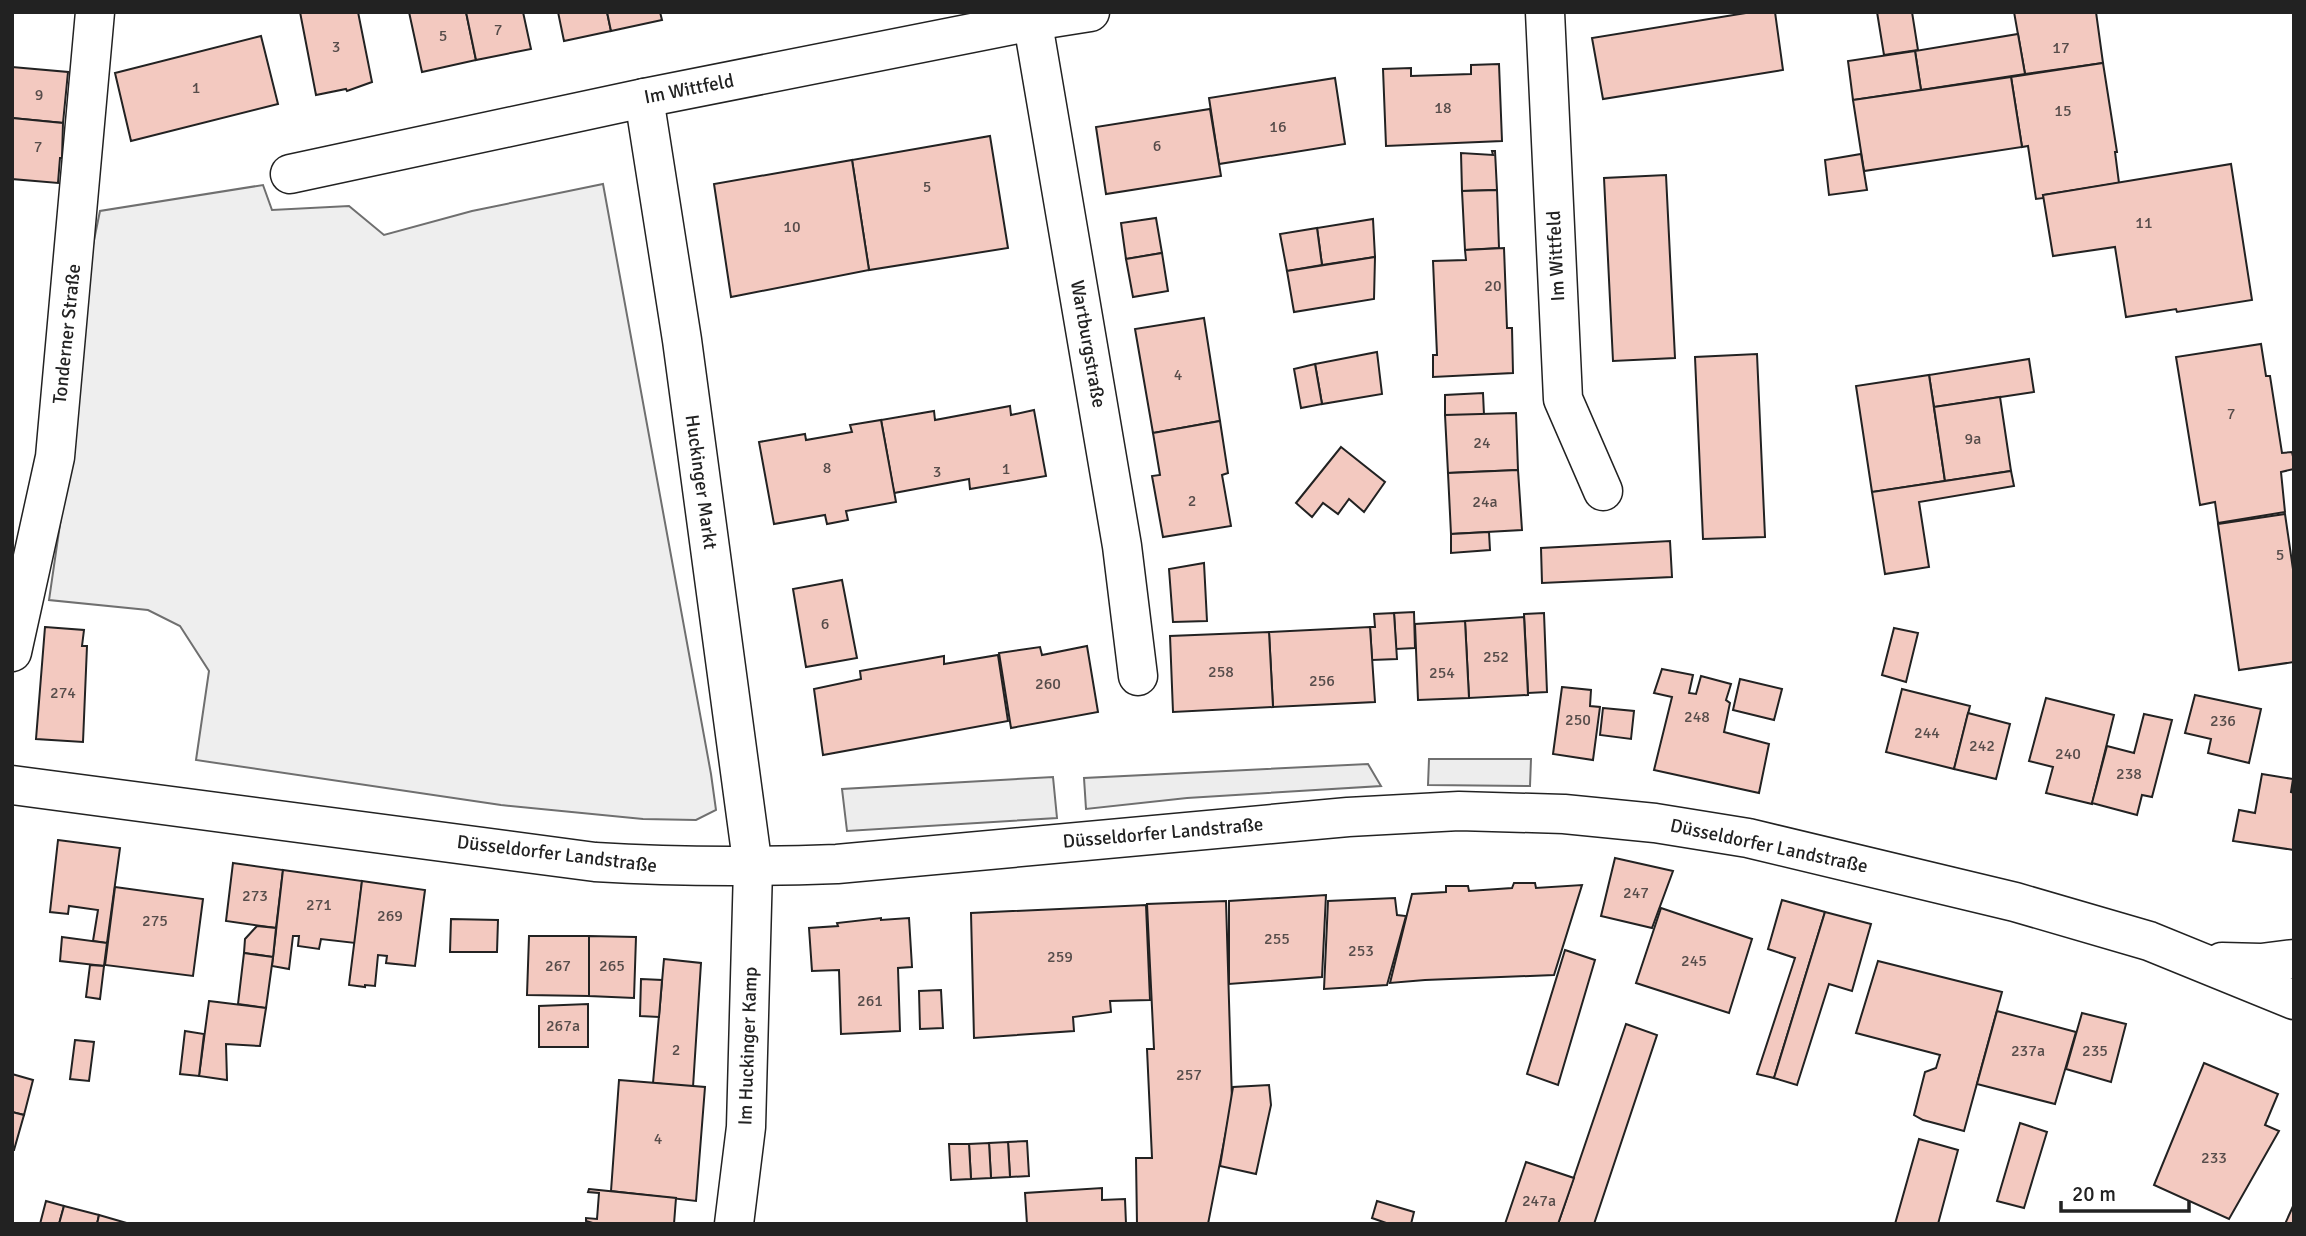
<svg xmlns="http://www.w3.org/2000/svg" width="2306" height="1236" font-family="Signika,sans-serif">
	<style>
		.green { fill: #eee; stroke: #6f6f6f; stroke-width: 2 }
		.parking { fill: #ededed; stroke: #6f6f6f; stroke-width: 2 }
		.building { fill: #f3c9c0; stroke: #222; stroke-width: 2 }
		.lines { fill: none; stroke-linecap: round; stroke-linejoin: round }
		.street-casing { stroke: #222; stroke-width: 41 }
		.secondary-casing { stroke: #222; stroke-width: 41 }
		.street { stroke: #fff; stroke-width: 38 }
		.secondary { stroke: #fff; stroke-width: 38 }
		.labels { text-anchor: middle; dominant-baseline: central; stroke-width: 5; stroke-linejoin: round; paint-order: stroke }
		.number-label { font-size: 16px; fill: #564c4a }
		.street-label { font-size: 19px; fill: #222; stroke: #fff }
	</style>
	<rect width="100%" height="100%" fill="#fff"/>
	<!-- green -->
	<path class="green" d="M603,184L711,774L716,810L696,820L643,819L501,805L196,760L209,671L180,626L148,610L49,600L67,476L85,284L100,211L263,185L272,210L349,206L384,235L472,211Z"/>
	<!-- parking -->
	<g class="parking">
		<path d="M1429,759H1531L1530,786L1428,785Z"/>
		<path d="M1368,764L1381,786L1187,798L1086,809L1084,778Z"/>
		<path d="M1053,777L1057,818L847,831L842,789Z"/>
	</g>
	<!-- building -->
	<g class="building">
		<path d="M300,12H358L372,82L347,91L346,89L316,95Z"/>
		<path d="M409,12H466L476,60L422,72Z"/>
		<path d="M466,12H523L531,49L476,60Z"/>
		<path d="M558,12H607L611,31L564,41Z"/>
		<path d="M607,12H660L662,20L611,31Z"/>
		<path d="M1752,12H1775L1783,70L1603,99L1592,38Z"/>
		<path d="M1877,12H1912L1918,50L1884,55Z"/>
		<path d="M2014,12H2096L2103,63L2025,74Z"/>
		<path d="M2018,34L2025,74L1921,90L1915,51Z"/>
		<path d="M261,36L278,104L131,141L115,73Z"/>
		<path d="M1915,51L1921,90L1853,100L1848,61Z"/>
		<path d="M2103,63L2117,152H2115L2119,183L2043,195L2044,198L2036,199L2028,146L2022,147L2011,77Z"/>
		<path d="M1499,64L1502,141L1386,146L1383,69L1411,68V76L1471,74V65Z"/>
		<path d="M12,67L68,72L63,123L12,118Z"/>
		<path d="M2011,77L2022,147L1864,171L1853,100Z"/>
		<path d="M1335,78L1345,144L1219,164L1209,98Z"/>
		<path d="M1210,109L1221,176L1106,194L1096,127Z"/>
		<path d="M12,118L63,123L62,158H60L58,183L12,179Z"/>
		<path d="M990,136L1008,248L869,270L852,160Z"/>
		<path d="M1492,151H1495L1497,190L1462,191L1461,153L1493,155Z"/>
		<path d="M1861,154L1867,190L1829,195L1825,160Z"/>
		<path d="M852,160L869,270L731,297L714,184Z"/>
		<path d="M2231,164L2252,300L2177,312L2176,309L2126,317L2115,247L2053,256L2043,195Z"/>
		<path d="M1666,175L1675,358L1613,361L1604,178Z"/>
		<path d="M1497,190L1499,248L1465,250L1462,191Z"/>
		<path d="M1156,218L1162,253L1126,259L1121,223Z"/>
		<path d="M1373,219L1375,257L1322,265L1317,228Z"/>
		<path d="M1317,228L1322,265L1287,271L1280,234Z"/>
		<path d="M1504,248L1507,328H1512L1513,373L1433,377V355H1437L1433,261L1466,260L1465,250Z"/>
		<path d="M1162,253L1168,291L1133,297L1126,259Z"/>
		<path d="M1375,257L1374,299L1294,312L1287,271Z"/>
		<path d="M1204,318L1220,421L1153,433L1135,329Z"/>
		<path d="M2261,344L2266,376H2270L2282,453L2292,452L2294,461V469L2281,472L2285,512L2218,523L2215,502L2200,505L2176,357Z"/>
		<path d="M1377,352L1382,394L1322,404L1315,364Z"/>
		<path d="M1757,354L1765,537L1703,539L1695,357Z"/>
		<path d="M2029,359L2034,392L1934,407L1929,375Z"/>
		<path d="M1315,364L1322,404L1301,408L1294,369Z"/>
		<path d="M1929,375L1945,481L1872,492L1856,386Z"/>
		<path d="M1483,393L1484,415H1445V395Z"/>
		<path d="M2000,397L2011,471L1945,481L1934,407Z"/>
		<path d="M1010,406L1011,415L1034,410L1046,476L970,489L969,479L894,493L881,420L934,411L935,420Z"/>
		<path d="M1516,413L1518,470L1448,473L1445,415Z"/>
		<path d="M881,420L896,502L846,511L848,520L827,524L825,515L774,524L759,442L805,434L806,440L852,432L850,425Z"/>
		<path d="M1220,421L1228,473L1222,475L1231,526L1163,537L1152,476L1160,475L1153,433Z"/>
		<path d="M1341,447L1385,482L1364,512L1349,499L1338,514L1323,503L1312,517L1296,503Z"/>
		<path d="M1518,470L1522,530L1451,534L1448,473Z"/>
		<path d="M2011,471L2014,486L1919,502L1929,567L1885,574L1872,492Z"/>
		<path d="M2285,514L2294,576V662L2239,670L2218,524Z"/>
		<path d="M1489,532L1490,550L1451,553V534Z"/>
		<path d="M1670,541L1672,577L1542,583L1541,548Z"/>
		<path d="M1204,563L1207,621L1173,622L1169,569Z"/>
		<path d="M842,580L857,658L806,667L793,589Z"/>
		<path d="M1414,612L1415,648L1396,649L1394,613Z"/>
		<path d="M1394,613L1397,659L1372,660L1370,627H1375L1374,614Z"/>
		<path d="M1544,613L1547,692L1528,693L1524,614Z"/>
		<path d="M1524,617L1528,695L1469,698L1465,621Z"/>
		<path d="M1465,621L1469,698L1418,700L1415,624Z"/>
		<path d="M45,627L84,630L82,646H87L83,742L36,739Z"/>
		<path d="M1370,627L1375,702L1273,707L1269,632Z"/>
		<path d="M1894,628L1918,633L1906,682L1882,675Z"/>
		<path d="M1269,632L1273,707L1173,712L1170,636Z"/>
		<path d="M1087,646L1098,712L1011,728L999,653L1040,647L1042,655Z"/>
		<path d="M998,655L1008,721L823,755L814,689L861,679L860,671L944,656V664Z"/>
		<path d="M1662,669L1693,675L1689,693L1696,694L1701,676L1731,684L1726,700L1730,703L1724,732L1769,744L1759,793L1654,770L1672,697L1654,693Z"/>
		<path d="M1740,679L1782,689L1774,720L1733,710Z"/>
		<path d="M1562,687L1591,690L1590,706L1600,707L1593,760L1553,754Z"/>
		<path d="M1902,689L1970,706L1954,769L1886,752Z"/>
		<path d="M2195,695L2261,709L2249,763L2208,753L2211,739L2185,733Z"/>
		<path d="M2046,698L2114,715L2092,804L2046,793L2053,767L2029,761Z"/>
		<path d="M1603,708L1634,711L1631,739L1600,735Z"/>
		<path d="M1968,713L2010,724L1996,779L1954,769Z"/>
		<path d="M2144,714L2172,720L2152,797L2142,795L2137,815L2092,803L2107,746L2134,753Z"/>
		<path d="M2262,774L2293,779L2291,792L2294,793V850L2233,841L2239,810L2255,813Z"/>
		<path d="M58,840L120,848L107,943L93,941L98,910L69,906L68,914L50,912Z"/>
		<path d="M1615,858L1673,871L1652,928L1601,916Z"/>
		<path d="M233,863L283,870L276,928L226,921Z"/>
		<path d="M283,870L362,881L355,943L321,939L319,949L298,946L299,936H293L289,969L272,966Z"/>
		<path d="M362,881L425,890L415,966L386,963L387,956L378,955L375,986L365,985V987L349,985Z"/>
		<path d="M1514,883H1535L1536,888L1582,885L1554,975L1425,980L1390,983L1412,894L1446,892V886H1468L1469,891L1512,888Z"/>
		<path d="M115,887L203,899L193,976L105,965Z"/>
		<path d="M1326,895L1322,977L1229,984V901Z"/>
		<path d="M1395,898L1397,915L1406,916L1387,985L1324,989L1328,901Z"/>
		<path d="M1782,900L1825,912L1774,1078L1757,1074L1795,958L1768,949Z"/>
		<path d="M1226,901L1232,1101L1208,1224H1137L1136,1158H1152L1147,1049H1154L1147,904Z"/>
		<path d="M1146,905L1150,1000L1110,1001L1111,1012L1073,1017L1074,1031L974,1038L971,913Z"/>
		<path d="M1661,908L1752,939L1729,1013L1636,983Z"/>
		<path d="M1825,912L1871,924L1852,991L1829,984L1797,1085L1774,1078Z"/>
		<path d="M881,918V920L909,918L912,967L898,968L900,1031L841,1034L839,970L812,971L809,928L838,926L837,923Z"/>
		<path d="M451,919L498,920L497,952H450Z"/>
		<path d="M257,926L276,928L273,957L244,953L245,939Z"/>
		<path d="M529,936H589V996L527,995Z"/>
		<path d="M589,936L636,937L634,998L589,996Z"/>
		<path d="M62,937L107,943L104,966L60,961Z"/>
		<path d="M1565,950L1595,960L1558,1085L1527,1074Z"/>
		<path d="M244,953L273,957L266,1008L238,1004Z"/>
		<path d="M664,959L701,963L693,1087L653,1083Z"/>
		<path d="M1878,961L2002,992L1964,1131L1923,1120L1914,1115L1925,1072L1936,1068L1940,1055L1856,1033Z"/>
		<path d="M90,965L104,966L100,999L86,997Z"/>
		<path d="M641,979L662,980L659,1017L640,1016Z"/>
		<path d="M941,990L943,1028L920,1029L919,991Z"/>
		<path d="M209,1001L266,1008L260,1046L226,1044L227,1080L199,1076Z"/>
		<path d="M588,1004V1047H539V1006Z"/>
		<path d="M1997,1011L2076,1032L2055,1104L1977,1084Z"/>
		<path d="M2082,1013L2126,1024L2111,1082L2066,1069Z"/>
		<path d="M1626,1024L1657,1035L1594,1224H1558Z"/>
		<path d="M185,1031L204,1034L199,1076L180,1074Z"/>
		<path d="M75,1040L94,1042L89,1081L70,1079Z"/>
		<path d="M2204,1063L2278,1094L2265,1125L2279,1131L2229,1219L2154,1185Z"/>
		<path d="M12,1074L33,1080L24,1115L12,1112Z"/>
		<path d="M619,1080L705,1087L696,1201L611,1191Z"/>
		<path d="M1269,1085L1271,1105L1256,1174L1220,1166L1233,1087Z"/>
		<path d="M12,1112L24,1115L14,1150H12Z"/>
		<path d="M2020,1123L2047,1132L2024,1208L1997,1201Z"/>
		<path d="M1919,1139L1958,1150L1938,1224H1895Z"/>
		<path d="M1027,1141L1029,1176L1010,1177L1008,1142Z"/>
		<path d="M1008,1142L1010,1177L991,1178L989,1143Z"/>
		<path d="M989,1143L991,1178L971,1179L969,1144Z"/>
		<path d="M949,1144H969L971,1179L951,1180Z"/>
		<path d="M1526,1162L1574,1178L1558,1224H1505Z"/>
		<path d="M1102,1188V1200L1125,1199L1126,1224H1027L1025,1193Z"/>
		<path d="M589,1189L676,1198L674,1224H596L586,1221V1218L597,1219L599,1193L588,1192Z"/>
		<path d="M46,1201L64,1206L59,1224H40Z"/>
		<path d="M1377,1201L1414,1212L1411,1224H1389L1372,1218Z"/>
		<path d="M2294,1204V1224H2285Z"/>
		<path d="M64,1206L99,1215L97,1224H59Z"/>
		<path d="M99,1215L130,1224H97Z"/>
	</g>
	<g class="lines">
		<defs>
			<g id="street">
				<path d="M1031,12L1122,546L1138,676"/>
				<path d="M1545,12L1563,399L1603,491"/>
				<path d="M644,98L682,340L753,868L746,1127L734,1224"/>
				<path d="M290,174L644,98L1033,21L1090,12"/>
				<path d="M12,652L55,457L95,12"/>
			</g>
			<g id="secondary">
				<path d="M12,785L595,862C676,867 756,867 837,864L1348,817L1459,811L1564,814L1655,823L1748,838L2015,902L2149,941L2294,1000"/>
				<path d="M2222,962L2261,963L2294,959"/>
			</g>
		</defs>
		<!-- street casing -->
		<use href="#street" class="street-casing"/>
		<!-- secondary casing -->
		<use href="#secondary" class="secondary-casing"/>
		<!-- street -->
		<use href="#street" class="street"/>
		<!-- secondary -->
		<use href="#secondary" class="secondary"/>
	</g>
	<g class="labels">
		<!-- number labels -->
		<g class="number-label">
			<text x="498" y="30">7</text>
			<text x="443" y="36">5</text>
			<text x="336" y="47">3</text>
			<text x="2061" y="48">17</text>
			<text x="196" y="88">1</text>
			<text x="39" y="95">9</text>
			<text x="1443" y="108">18</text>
			<text x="2063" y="111">15</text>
			<text x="1278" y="127">16</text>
			<text x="1157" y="146">6</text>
			<text x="38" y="147">7</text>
			<text x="927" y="187">5</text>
			<text x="2144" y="223">11</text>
			<text x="792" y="227">10</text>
			<text x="1493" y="286">20</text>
			<text x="1178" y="375">4</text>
			<text x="2231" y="414">7</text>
			<text x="1973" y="439">9a</text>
			<text x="1482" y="443">24</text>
			<text x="827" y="468">8</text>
			<text x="1006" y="469">1</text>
			<text x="937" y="472">3</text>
			<text x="1192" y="501">2</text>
			<text x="1485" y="502">24a</text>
			<text x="2280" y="555">5</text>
			<text x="825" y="624">6</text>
			<text x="1496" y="657">252</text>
			<text x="1221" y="672">258</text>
			<text x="1442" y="673">254</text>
			<text x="1322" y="681">256</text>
			<text x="1048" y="684">260</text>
			<text x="63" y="693">274</text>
			<text x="1697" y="717">248</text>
			<text x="1578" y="720">250</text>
			<text x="2223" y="721">236</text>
			<text x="1927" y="733">244</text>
			<text x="1982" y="746">242</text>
			<text x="2068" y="754">240</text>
			<text x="2129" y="774">238</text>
			<text x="1636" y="893">247</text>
			<text x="255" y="896">273</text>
			<text x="319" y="905">271</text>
			<text x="390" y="916">269</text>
			<text x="155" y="921">275</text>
			<text x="1277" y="939">255</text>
			<text x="1361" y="951">253</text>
			<text x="1060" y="957">259</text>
			<text x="1694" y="961">245</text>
			<text x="558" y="966">267</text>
			<text x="612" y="966">265</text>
			<text x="870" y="1001">261</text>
			<text x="563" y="1026">267a</text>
			<text x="676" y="1050">2</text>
			<text x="2028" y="1051">237a</text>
			<text x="2095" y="1051">235</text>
			<text x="1189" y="1075">257</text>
			<text x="658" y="1139">4</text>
			<text x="2214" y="1158">233</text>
			<text x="1539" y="1201">247a</text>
		</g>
		<!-- street labels -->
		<g class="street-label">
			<text transform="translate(689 89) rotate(-11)">Im Wittfeld</text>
			<text transform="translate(1556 256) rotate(-93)">Im Wittfeld</text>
			<text transform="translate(67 334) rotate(-84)">Tonderner Straße</text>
			<text transform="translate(1088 344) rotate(80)">Wartburgstraße</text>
			<text transform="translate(701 482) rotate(82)">Huckinger Markt</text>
			<text transform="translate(1163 833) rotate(-5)">Düsseldorfer Landstraße</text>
			<text transform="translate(1769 846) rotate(12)">Düsseldorfer Landstraße</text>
			<text transform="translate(557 854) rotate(7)">Düsseldorfer Landstraße</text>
			<text transform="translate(748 1046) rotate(-88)">Im Huckinger Kamp</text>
		</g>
	</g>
	<!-- border -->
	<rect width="2306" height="1236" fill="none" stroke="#222222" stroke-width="28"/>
	<!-- scale -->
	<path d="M2061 1201v10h128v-10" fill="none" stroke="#222222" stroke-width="3.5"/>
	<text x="2072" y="1201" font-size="21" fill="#222222" stroke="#ffffff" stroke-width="5" paint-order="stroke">20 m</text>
</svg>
